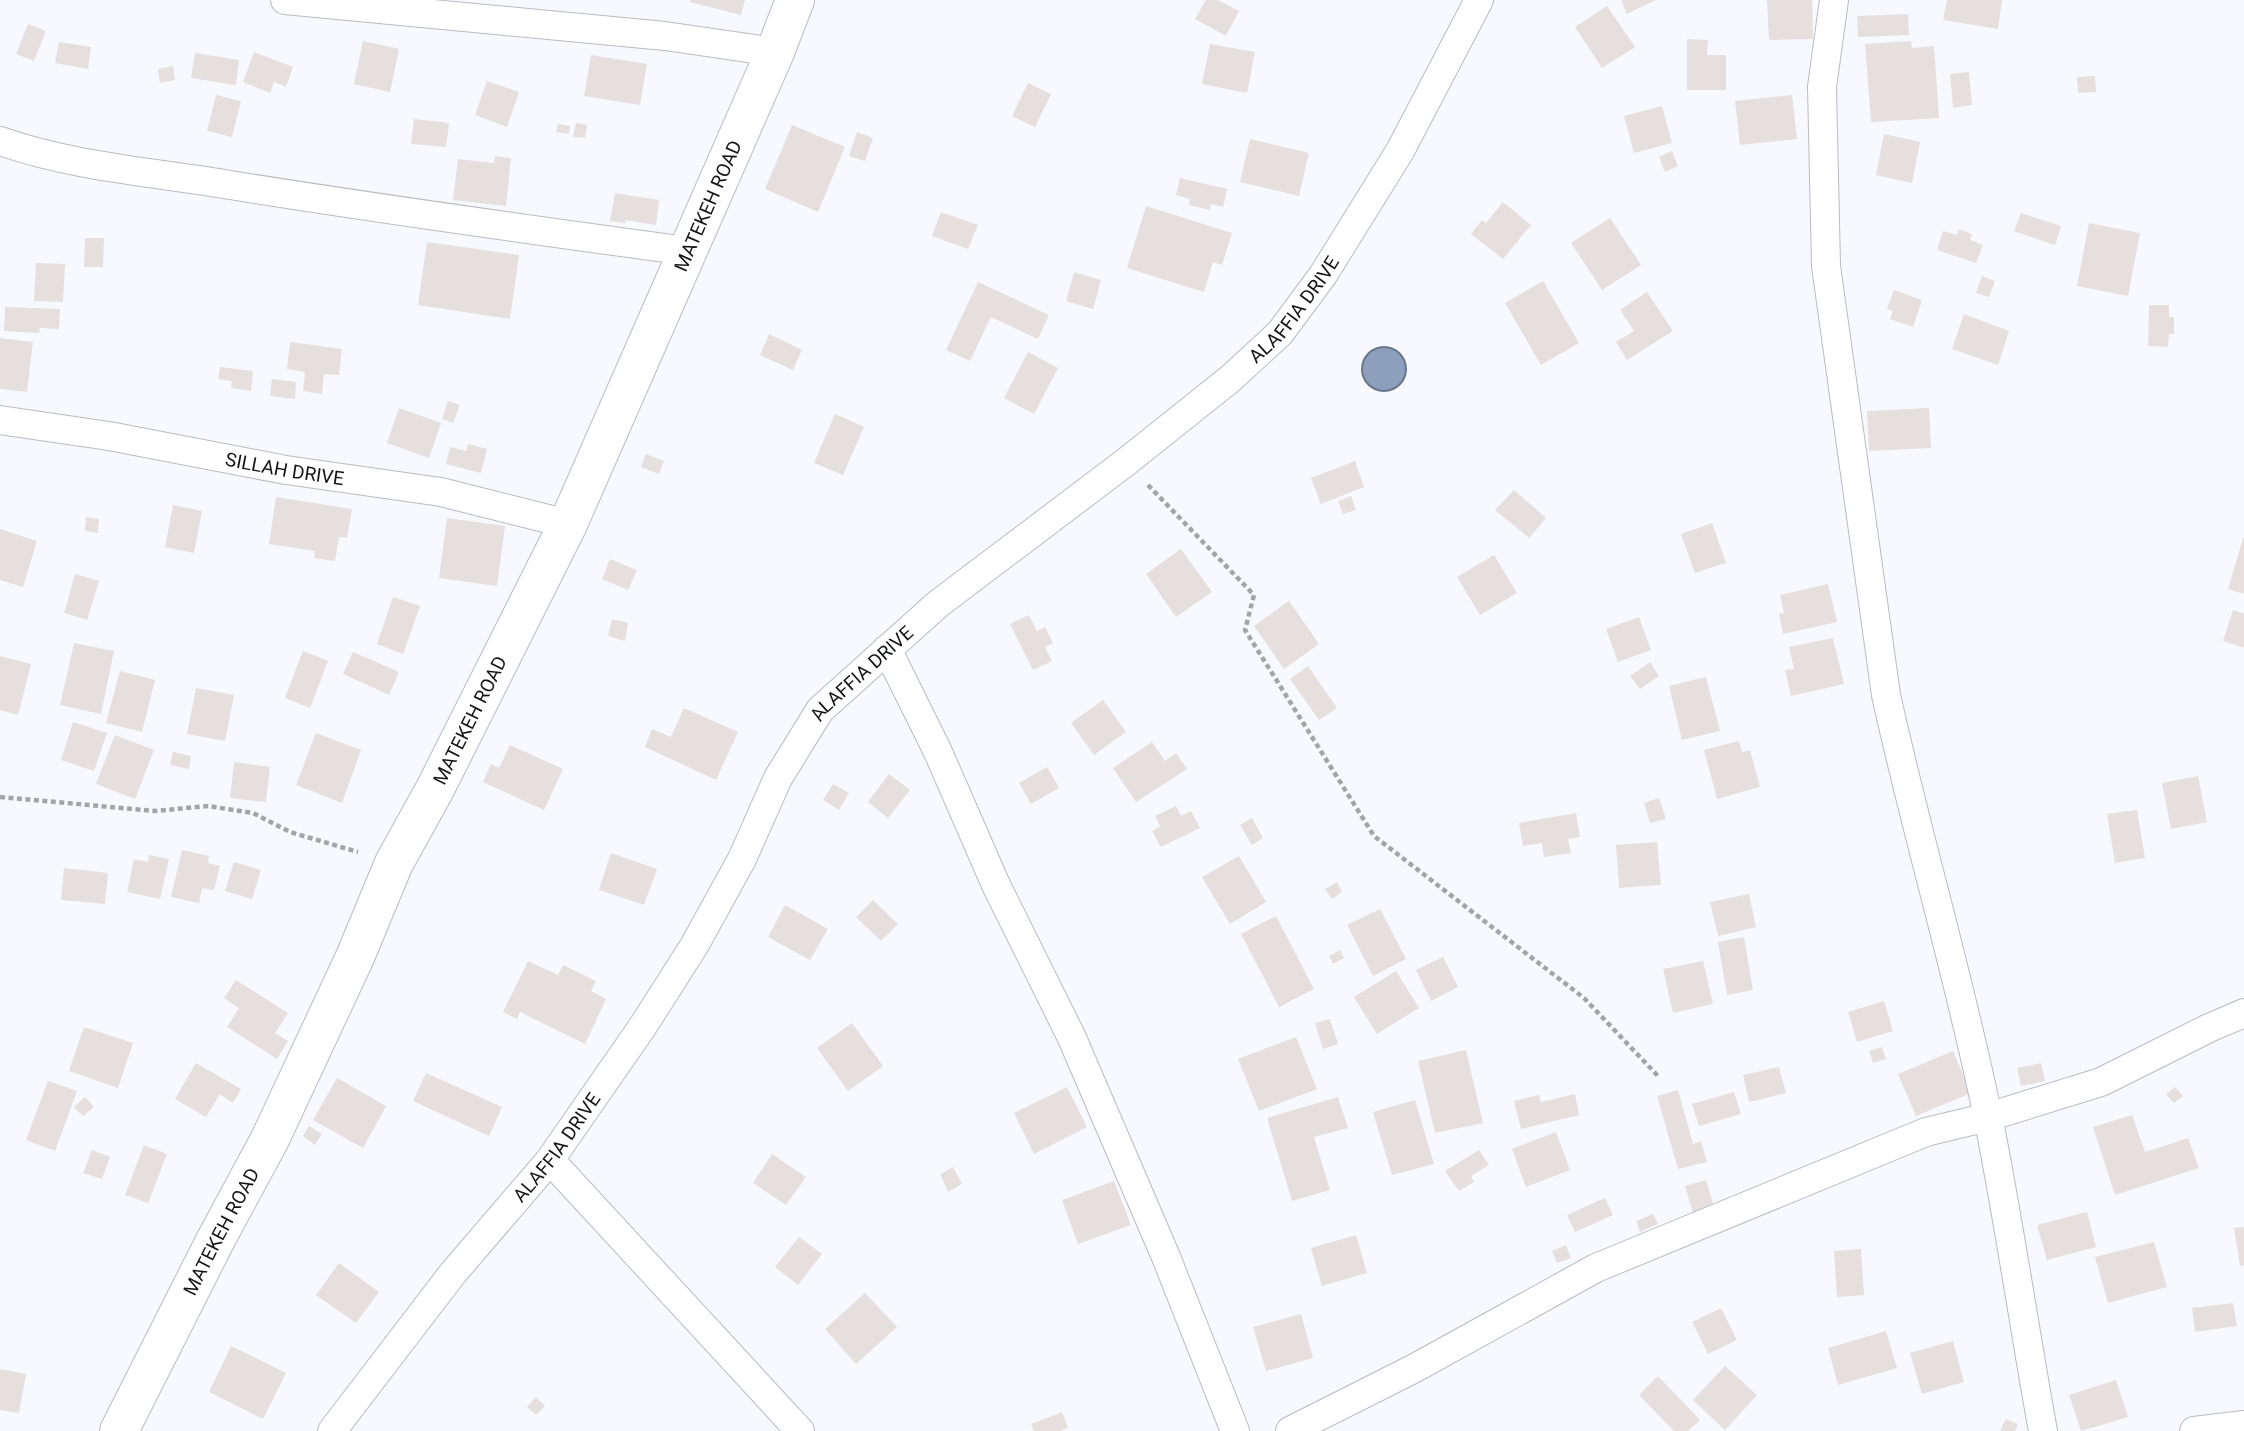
<svg xmlns="http://www.w3.org/2000/svg" width="2244" height="1431" font-family="Roboto,sans-serif">
	<style>
		.water { fill: #8c9fbd; stroke: #68758b; stroke-width: 2 }
		.building { fill: #e5dfdd }
		.lines { fill: none; stroke-linecap: round; stroke-linejoin: round }
		.street-casing { stroke: #b8bbc0; stroke-width: 30 }
		.secondary-casing { stroke: #b8bbc0; stroke-width: 40 }
		.path { stroke: #a2a4a8; stroke-width: 4.5; stroke-dasharray: 5 3.5; stroke-linecap: butt }
		.street { stroke: #fff; stroke-width: 28 }
		.secondary { stroke: #fff; stroke-width: 38 }
		.labels { text-anchor: middle; dominant-baseline: central; stroke-width: 5; stroke-linejoin: round; paint-order: stroke }
		.street-label { font-size: 19px; fill: #131416; stroke: #fff }
	</style>
	<rect width="100%" height="100%" fill="#f7f9fe"/>
	<!-- water -->
	<circle class="water" cx="1384" cy="369" r="22"/>
	<!-- building -->
	<g class="building">
		<path d="M690,0H745L741,15L690,2Z"/>
		<path d="M1206,0H1218L1239,11L1226,36L1195,19Z"/>
		<path d="M1621,0H1656L1627,14Z"/>
		<path d="M1767,0H1812L1813,39L1769,40Z"/>
		<path d="M1947,0H2002L1998,29L1943,20Z"/>
		<path d="M1607,6L1635,47L1602,68L1575,27Z"/>
		<path d="M1908,14L1909,35L1858,37L1857,16Z"/>
		<path d="M28,24L46,31L34,61L16,54Z"/>
		<path d="M1687,39L1708,40L1707,55H1726V90H1687Z"/>
		<path d="M363,41L399,49L390,92L354,84Z"/>
		<path d="M1911,41L1912,48L1934,46L1939,118L1871,122L1865,44Z"/>
		<path d="M59,42L91,47L88,69L55,63Z"/>
		<path d="M1210,44L1255,52L1247,93L1202,84Z"/>
		<path d="M254,52L293,67L286,87L274,82L270,93L243,82Z"/>
		<path d="M195,53L239,60L236,85L191,78Z"/>
		<path d="M591,55L647,64L640,105L584,96Z"/>
		<path d="M173,66L175,80L160,83L158,69Z"/>
		<path d="M1969,72L1972,105L1953,108L1950,74Z"/>
		<path d="M2095,76L2096,92L2078,93L2077,77Z"/>
		<path d="M487,81L519,92L507,127L475,115Z"/>
		<path d="M1028,83L1051,94L1035,127L1012,116Z"/>
		<path d="M216,95L241,101L232,137L207,131Z"/>
		<path d="M1792,95L1797,139L1740,145L1735,101Z"/>
		<path d="M1662,106L1672,143L1634,153L1624,116Z"/>
		<path d="M414,119L449,123L446,147L411,144Z"/>
		<path d="M576,123L587,125L585,138L573,137Z"/>
		<path d="M558,124L570,126L569,134L556,132Z"/>
		<path d="M792,125L845,147L818,212L765,189Z"/>
		<path d="M857,132L873,138L865,161L849,156Z"/>
		<path d="M1884,134L1920,142L1912,183L1876,175Z"/>
		<path d="M1250,139L1309,153L1299,196L1240,182Z"/>
		<path d="M1672,151L1678,166L1665,172L1659,157Z"/>
		<path d="M495,156L511,158L506,206L453,200L458,159L494,163Z"/>
		<path d="M1180,178L1227,189L1223,207L1211,204L1210,210L1189,205L1190,199L1176,195Z"/>
		<path d="M615,193L659,200L656,225L625,220V223L610,221Z"/>
		<path d="M1503,202L1531,225L1503,259L1471,234L1482,220L1486,223Z"/>
		<path d="M1146,206L1232,233L1222,265L1213,262L1204,292L1127,268Z"/>
		<path d="M941,212L978,225L968,249L932,236Z"/>
		<path d="M2021,213L2061,226L2055,245L2014,231Z"/>
		<path d="M1610,218L1641,265L1602,290L1571,243Z"/>
		<path d="M2089,223L2140,233L2128,296L2077,286Z"/>
		<path d="M1959,229L1972,234L1970,240L1983,245L1976,263L1937,250L1943,231L1957,235Z"/>
		<path d="M85,238H104L103,267H84Z"/>
		<path d="M427,242L519,255L510,319L418,305Z"/>
		<path d="M36,263L65,264L63,302L34,301Z"/>
		<path d="M1074,272L1101,280L1093,309L1066,301Z"/>
		<path d="M1982,276L1995,281L1989,297L1976,293Z"/>
		<path d="M1543,281L1579,343L1541,365L1505,303Z"/>
		<path d="M978,282L1049,315L1038,339L991,317L970,361L946,350Z"/>
		<path d="M1894,290L1922,300L1913,327L1890,319L1893,311L1887,309Z"/>
		<path d="M1647,292L1673,331L1627,360L1616,342L1634,331L1620,310Z"/>
		<path d="M2149,305H2169V317H2174V334H2169L2168,347L2148,346Z"/>
		<path d="M5,307L60,309L59,329L40,328L39,333L4,331Z"/>
		<path d="M1964,314L2009,331L1998,365L1952,349Z"/>
		<path d="M769,334L802,350L793,370L760,355Z"/>
		<path d="M0,338L33,342L27,392L0,389Z"/>
		<path d="M290,342L342,349L339,375L324,374L322,394L303,391L305,372L287,369Z"/>
		<path d="M1028,352L1058,368L1034,414L1004,398Z"/>
		<path d="M220,367L253,371L251,391L231,388L232,381L218,379Z"/>
		<path d="M272,379L296,382L295,399L270,396Z"/>
		<path d="M448,401L460,405L453,423L442,419Z"/>
		<path d="M399,408L441,423L429,458L387,443Z"/>
		<path d="M1929,408L1931,448L1869,451L1867,411Z"/>
		<path d="M835,414L864,427L843,475L814,463Z"/>
		<path d="M468,444L487,449L481,473L446,464L450,447L466,451Z"/>
		<path d="M646,454L664,461L659,474L641,467Z"/>
		<path d="M1355,461L1364,487L1321,504L1311,478Z"/>
		<path d="M1514,490L1546,518L1529,538L1495,510Z"/>
		<path d="M1351,496L1356,510L1343,514L1338,501Z"/>
		<path d="M276,497L352,509L347,538L339,537L335,561L314,558L315,551L269,544Z"/>
		<path d="M173,505L202,511L194,553L165,547Z"/>
		<path d="M86,517L99,519L98,533L85,531Z"/>
		<path d="M447,518L505,526L497,586L439,578Z"/>
		<path d="M1712,523L1726,563L1695,573L1681,534Z"/>
		<path d="M0,529L37,541L23,587L0,580Z"/>
		<path d="M2243,538H2244V594L2228,589Z"/>
		<path d="M1181,549L1212,592L1176,617L1146,574Z"/>
		<path d="M1494,555L1517,593L1480,615L1457,577Z"/>
		<path d="M610,559L637,570L628,590L602,579Z"/>
		<path d="M75,574L99,581L87,620L64,613Z"/>
		<path d="M1828,584L1837,622L1783,634L1779,614L1784,613L1780,595Z"/>
		<path d="M393,597L420,606L403,654L377,644Z"/>
		<path d="M1289,601L1319,644L1284,669L1254,626Z"/>
		<path d="M2233,610L2244,614V648L2223,641Z"/>
		<path d="M1029,615L1037,631L1045,627L1053,643L1045,647L1052,661L1033,670L1010,624Z"/>
		<path d="M1639,617L1651,650L1618,662L1606,629Z"/>
		<path d="M612,619L628,623L625,641L608,636Z"/>
		<path d="M1833,638L1844,684L1791,696L1785,670L1794,669L1789,647Z"/>
		<path d="M74,643L114,651L101,714L60,705Z"/>
		<path d="M303,651L328,661L310,708L285,698Z"/>
		<path d="M353,652L399,672L389,695L343,674Z"/>
		<path d="M0,656L31,664L18,715L0,710Z"/>
		<path d="M1650,662L1659,676L1640,689L1630,676Z"/>
		<path d="M1308,666L1337,708L1319,720L1290,679Z"/>
		<path d="M120,671L155,680L142,732L106,723Z"/>
		<path d="M1706,677L1720,731L1682,740L1669,686Z"/>
		<path d="M196,688L234,695L225,741L187,734Z"/>
		<path d="M1103,700L1126,732L1094,755L1071,723Z"/>
		<path d="M684,708L738,732L716,780L645,747L652,729L671,737Z"/>
		<path d="M73,722L107,733L94,771L61,760Z"/>
		<path d="M316,733L361,750L342,803L296,785Z"/>
		<path d="M115,735L154,750L135,799L96,784Z"/>
		<path d="M1739,741L1742,752L1750,750L1760,787L1717,799L1704,750Z"/>
		<path d="M1152,742L1165,761L1176,753L1187,769L1136,802L1113,768Z"/>
		<path d="M510,745L563,769L544,810L483,782L491,764L499,768Z"/>
		<path d="M173,752L191,756L189,769L170,765Z"/>
		<path d="M234,762L270,767L266,802L230,798Z"/>
		<path d="M1047,767L1059,788L1031,804L1019,783Z"/>
		<path d="M889,774L910,790L888,818L868,802Z"/>
		<path d="M2198,776L2207,822L2171,829L2162,783Z"/>
		<path d="M833,784L849,793L839,810L823,800Z"/>
		<path d="M1659,798L1666,819L1650,823L1644,803Z"/>
		<path d="M1176,806L1181,816L1191,811L1200,828L1161,847L1152,831L1160,826L1155,816Z"/>
		<path d="M2137,810L2145,858L2115,863L2107,814Z"/>
		<path d="M1576,813L1580,837L1568,839L1571,853L1544,857L1542,843L1523,846L1519,823Z"/>
		<path d="M1252,818L1263,838L1252,845L1240,825Z"/>
		<path d="M1657,842L1661,885L1619,888L1616,845Z"/>
		<path d="M182,850L209,856L208,863L220,866L214,890L202,888L199,903L171,897Z"/>
		<path d="M611,853L657,869L644,905L599,890Z"/>
		<path d="M149,855L169,859L160,899L127,892L134,859L148,862Z"/>
		<path d="M1239,856L1266,902L1230,924L1202,877Z"/>
		<path d="M234,862L261,870L252,899L225,891Z"/>
		<path d="M64,868L108,873L105,904L61,900Z"/>
		<path d="M1337,882L1342,892L1332,899L1325,889Z"/>
		<path d="M1749,894L1756,927L1718,936L1710,902Z"/>
		<path d="M873,900L898,924L881,941L856,917Z"/>
		<path d="M785,905L828,929L810,960L768,937Z"/>
		<path d="M1380,909L1406,959L1373,976L1347,925Z"/>
		<path d="M1276,916L1314,989L1279,1007L1241,934Z"/>
		<path d="M1744,937L1753,990L1727,995L1718,942Z"/>
		<path d="M1340,950L1344,958L1333,964L1329,956Z"/>
		<path d="M1443,957L1458,987L1431,1001L1416,970Z"/>
		<path d="M528,961L558,975L563,965L596,981L591,991L606,999L585,1044L520,1012L517,1019L503,1012Z"/>
		<path d="M1703,961L1713,1004L1673,1013L1663,969Z"/>
		<path d="M1396,971L1419,1008L1377,1034L1354,997Z"/>
		<path d="M236,980L288,1013L275,1033L288,1041L277,1059L227,1027L239,1008L224,998Z"/>
		<path d="M1884,1001L1893,1031L1857,1042L1848,1012Z"/>
		<path d="M1330,1019L1338,1044L1323,1049L1315,1023Z"/>
		<path d="M852,1023L883,1066L848,1091L817,1048Z"/>
		<path d="M84,1027L133,1043L118,1088L69,1071Z"/>
		<path d="M1296,1037L1317,1089L1259,1111L1238,1059Z"/>
		<path d="M1882,1047L1886,1059L1873,1063L1869,1051Z"/>
		<path d="M1466,1050L1483,1123L1435,1133L1418,1061Z"/>
		<path d="M1953,1051L1971,1093L1916,1116L1898,1074Z"/>
		<path d="M196,1063L241,1089L233,1103L220,1094L206,1117L175,1099Z"/>
		<path d="M2041,1063L2045,1081L2021,1086L2017,1068Z"/>
		<path d="M1779,1067L1786,1093L1749,1102L1743,1075Z"/>
		<path d="M426,1073L502,1107L489,1136L413,1101Z"/>
		<path d="M337,1078L386,1106L363,1148L313,1120Z"/>
		<path d="M48,1081L77,1091L55,1151L26,1140Z"/>
		<path d="M1067,1087L1087,1127L1034,1154L1014,1113Z"/>
		<path d="M2175,1087L2183,1096L2174,1103L2166,1094Z"/>
		<path d="M1678,1090L1693,1144L1701,1141L1707,1162L1678,1169L1657,1096Z"/>
		<path d="M1734,1092L1741,1114L1699,1126L1692,1104Z"/>
		<path d="M1575,1094L1579,1115L1521,1129L1514,1101L1539,1095L1541,1102Z"/>
		<path d="M85,1097L94,1107L83,1116L74,1107Z"/>
		<path d="M1338,1097L1348,1128L1314,1137L1330,1190L1292,1201L1267,1118Z"/>
		<path d="M1415,1100L1434,1164L1392,1175L1373,1112Z"/>
		<path d="M2132,1115L2145,1152L2188,1138L2199,1168L2115,1195L2093,1127Z"/>
		<path d="M309,1126L322,1134L315,1145L303,1136Z"/>
		<path d="M1556,1132L1570,1170L1526,1187L1512,1149Z"/>
		<path d="M144,1145L167,1154L148,1203L125,1195Z"/>
		<path d="M92,1150L110,1157L102,1179L83,1173Z"/>
		<path d="M1479,1150L1489,1165L1471,1176L1474,1182L1459,1191L1445,1171Z"/>
		<path d="M772,1154L806,1177L786,1205L753,1183Z"/>
		<path d="M953,1167L962,1184L948,1192L940,1174Z"/>
		<path d="M1706,1180L1714,1207L1693,1213L1685,1186Z"/>
		<path d="M1114,1181L1131,1225L1078,1244L1062,1200Z"/>
		<path d="M1605,1198L1613,1215L1575,1232L1567,1215Z"/>
		<path d="M2087,1212L2096,1247L2047,1260L2037,1225Z"/>
		<path d="M1653,1214L1658,1224L1640,1232L1636,1221Z"/>
		<path d="M2244,1227V1265L2240,1266L2234,1228Z"/>
		<path d="M1356,1235L1367,1273L1322,1286L1311,1248Z"/>
		<path d="M799,1237L822,1254L798,1285L775,1267Z"/>
		<path d="M2154,1242L2167,1287L2108,1303L2095,1257Z"/>
		<path d="M1566,1245L1571,1258L1557,1263L1552,1251Z"/>
		<path d="M1861,1249L1864,1295L1837,1297L1834,1251Z"/>
		<path d="M339,1263L379,1292L356,1323L316,1295Z"/>
		<path d="M865,1293L897,1327L856,1364L825,1329Z"/>
		<path d="M2233,1303L2237,1326L2195,1332L2192,1308Z"/>
		<path d="M1721,1308L1737,1340L1708,1354L1692,1322Z"/>
		<path d="M1301,1314L1313,1358L1266,1371L1253,1327Z"/>
		<path d="M1886,1331L1897,1368L1838,1385L1828,1348Z"/>
		<path d="M1953,1341L1964,1382L1922,1394L1910,1353Z"/>
		<path d="M231,1346L286,1373L263,1419L209,1392Z"/>
		<path d="M1725,1366L1757,1395L1725,1430L1693,1400Z"/>
		<path d="M0,1369L26,1374L19,1413L0,1410Z"/>
		<path d="M1658,1376L1700,1420L1688,1431H1674L1639,1395Z"/>
		<path d="M2116,1380L2128,1417L2081,1431L2069,1395Z"/>
		<path d="M536,1397L545,1406L536,1415L527,1407Z"/>
		<path d="M1062,1412L1068,1428L1060,1431H1034L1031,1424Z"/>
		<path d="M2006,1419L2018,1424L2015,1431H2000Z"/>
	</g>
	<g class="lines">
		<defs>
			<g id="street">
				<path d="M285,0L665,36L775,52"/>
				<path d="M1834,0L1822,87L1826,266L1886,695C1917,836 1959,975 1988,1117C2009,1221 2024,1327 2043,1431"/>
				<path d="M0,141C71,166 149,172 224,184C378,209 532,230 687,251"/>
				<path id="s1" d="M0,420L109,436L286,470L441,492L568,524"/>
				<path d="M887,649L938,752L996,885L1072,1038L1166,1257L1235,1431"/>
				<path d="M550,1160L800,1431"/>
				<path id="s2" d="M332,1431L453,1273L550,1160L643,1026L694,946L742,859L778,778L820,710L938,604L1126,462L1230,379L1280,333L1323,275L1400,151L1479,0"/>
				<path d="M1290,1431L1415,1368L1596,1268L1926,1132L1988,1117L2101,1082L2209,1028L2244,1013"/>
				<path d="M2194,1431L2244,1425"/>
			</g>
			<g id="secondary">
				<path id="s3" d="M119,1431L215,1241L270,1139L355,957L394,863L435,789L568,524L775,52L795,0"/>
			</g>
		</defs>
		<!-- street casing -->
		<use href="#street" class="street-casing"/>
		<!-- secondary casing -->
		<use href="#secondary" class="secondary-casing"/>
		<!-- path -->
		<g class="path">
			<path d="M1148,485L1254,595L1245,630L1374,836L1584,998L1658,1076"/>
			<path d="M0,797L155,811L208,806L253,813L290,832L358,852"/>
		</g>
		<!-- street -->
		<use href="#street" class="street"/>
		<!-- secondary -->
		<use href="#secondary" class="secondary"/>
	</g>
	<g class="labels">
		<!-- street labels -->
		<g class="street-label">
			<text stroke="none"><textPath href="#s3" startOffset="1360">MATEKEH ROAD</textPath></text>
			<text stroke="none"><textPath href="#s2" startOffset="1496">ALAFFIA DRIVE</textPath></text>
			<text stroke="none"><textPath href="#s1" startOffset="289">SILLAH DRIVE</textPath></text>
			<text stroke="none"><textPath href="#s2" startOffset="929">ALAFFIA DRIVE</textPath></text>
			<text stroke="none"><textPath href="#s3" startOffset="793">MATEKEH ROAD</textPath></text>
			<text stroke="none"><textPath href="#s2" startOffset="362">ALAFFIA DRIVE</textPath></text>
			<text stroke="none"><textPath href="#s3" startOffset="224">MATEKEH ROAD</textPath></text>
		</g>
	</g>
</svg>
